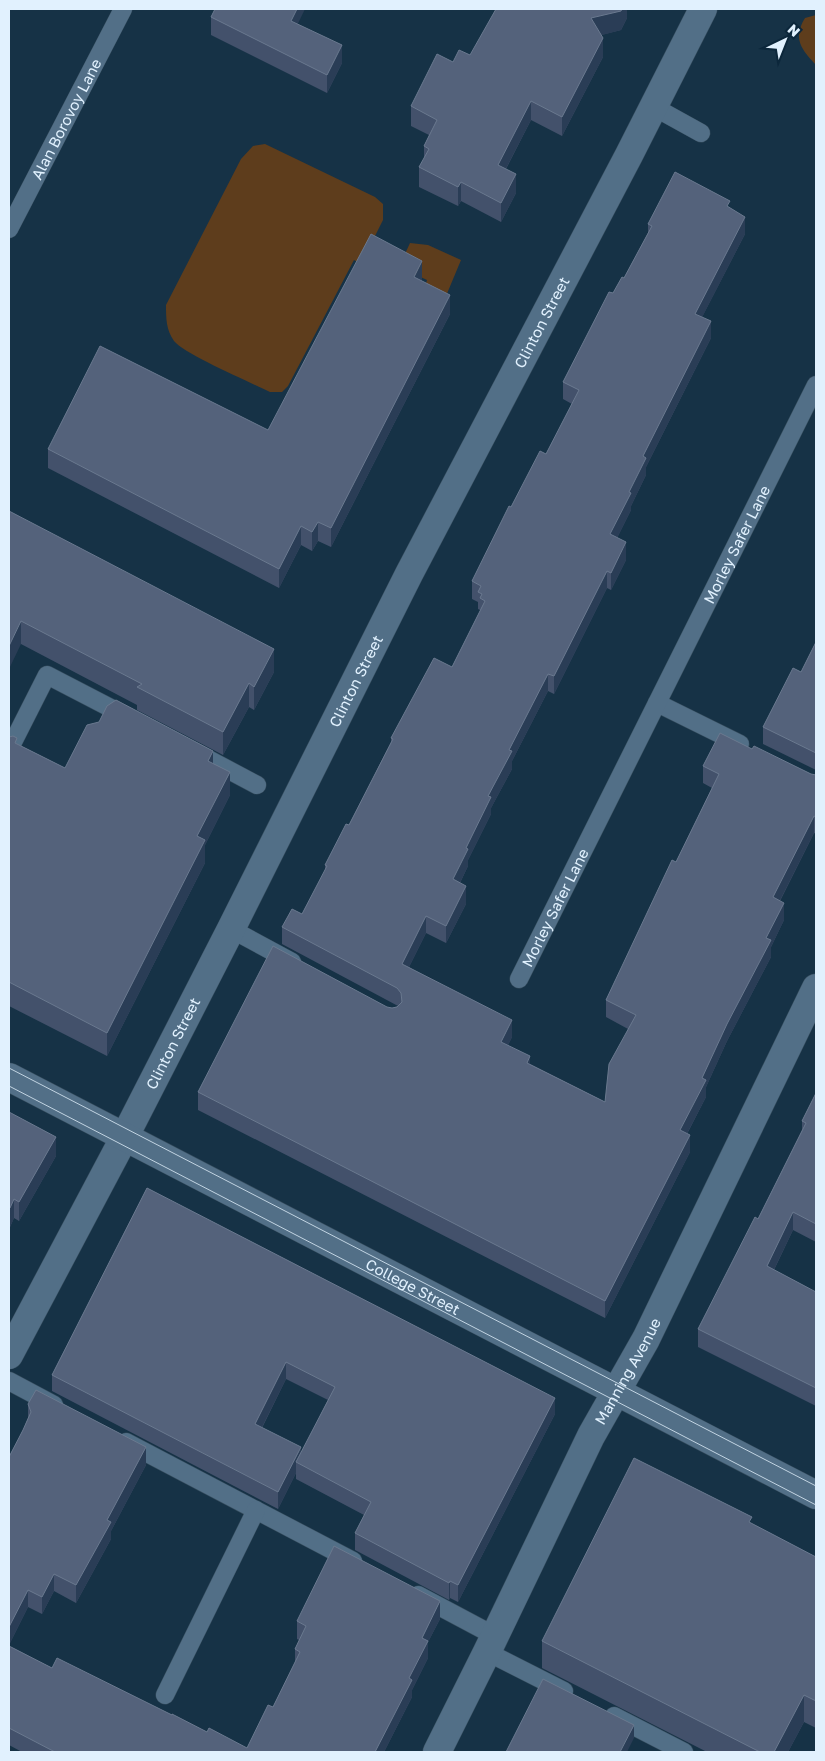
<svg xmlns="http://www.w3.org/2000/svg" width="825" height="1761" font-family="'Golos Text',sans-serif">
	<style>
		.green { fill: #5e3d1c }
		.lines { fill: none; stroke-linecap: round; stroke-linejoin: round }
		.service-casing { stroke: #364d5e; stroke-width: 19 }
		.minor-casing { stroke: #364d5e; stroke-width: 29 }
		.secondary-casing { stroke: #364d5e; stroke-width: 29 }
		.service { stroke: #526f87; stroke-width: 18 }
		.minor { stroke: #526f87; stroke-width: 28 }
		.secondary { stroke: #526f87; stroke-width: 28 }
		.tram { stroke: #c2d4e2; stroke-width: 1 }
		.wall { fill: #43516b; fill-rule: evenodd }
		.shaded-wall { fill: #2a3d56 }
		.building { fill: #54627b; stroke: #6a798f }
		.labels { text-anchor: middle; dominant-baseline: central; stroke-width: 4; stroke-linejoin: round; paint-order: stroke }
		.street-label { font-size: 15px; fill: #e1f1fe; stroke: #0c273b }
	</style>
	<rect width="100%" height="100%" fill="#163246"/>
	<!-- green -->
	<g class="green">
		<path d="M816,15V65C802,50 792,39 805,18Z"/>
		<path d="M265,144L375,197L383,204V220L361,264L354,260L288,386L282,392H270C252,383 184,354 174,341C166,330 166,318 166,305L241,159L253,146Z"/>
		<path d="M410,243L428,245L461,260L446,296L425,287L427,280L399,267Z"/>
	</g>
	<g class="lines">
		<defs>
			<g id="service">
				<path d="M654,107L701,133"/>
				<path id="s1" d="M9,229L123,9"/>
				<path d="M657,703L740,744"/>
				<path d="M9,750L47,675L128,717"/>
				<path d="M193,751L257,785"/>
				<path d="M231,929L292,962"/>
				<path id="s2" d="M519,979L816,385"/>
				<path d="M9,1381L54,1405"/>
				<path d="M126,1442L353,1561"/>
				<path d="M418,1595L495,1636"/>
				<path d="M487,1652L564,1691"/>
				<path d="M165,1695L256,1510"/>
				<path d="M614,1716L684,1752"/>
			</g>
			<g id="minor">
				<path id="s3" d="M9,1355L124,1138L231,929L409,574L629,155L703,9"/>
				<path id="s4" d="M437,1752L487,1652L591,1436L646,1339L816,988"/>
			</g>
			<g id="secondary">
				<path id="s5" d="M9,1077L816,1495"/>
			</g>
		</defs>
		<!-- service casing -->
		<use href="#service" class="service-casing"/>
		<!-- minor casing -->
		<use href="#minor" class="minor-casing"/>
		<!-- secondary casing -->
		<use href="#secondary" class="secondary-casing"/>
		<!-- service -->
		<use href="#service" class="service"/>
		<!-- minor -->
		<use href="#minor" class="minor"/>
		<!-- secondary -->
		<use href="#secondary" class="secondary"/>
		<!-- tram -->
		<g class="tram">
			<path d="M9,1068L816,1486"/>
			<path d="M9,1086L816,1505"/>
		</g>
	</g>
	<!-- wall -->
	<g class="wall">
		<path d="M627,9V18L621,30L601,35L603,57L562,136L531,120L506,169L516,193L501,222L461,201L458,206L419,187V167L424,159V146L429,135L411,126V106L453,62L470,55Z"/>
		<path d="M211,17L298,24L342,63L327,93L211,35Z"/>
		<path d="M730,208L745,234L702,317L711,338L646,467V475L631,506V510L617,538L626,560L611,590L607,588L554,694L548,691L512,761V769L491,808V814L468,860V866L460,883L466,904L446,943L426,933L409,967L512,1037L508,1045L530,1064L605,1102L628,1029L606,1017V1000L676,862L712,788L703,783V766L752,749L811,774L816,775V834L814,833L780,901L784,920L771,947V957L727,1041L706,1087V1097L687,1134L690,1152L605,1318L198,1110V1092L387,1007L392,1008L398,1006L282,944V927L302,914L325,871V865L349,825L391,742V738L452,667L480,611V610L478,609V602L472,599V581L511,507L546,454L572,404L563,399V382L613,293L624,278L648,233V224Z"/>
		<path d="M422,280L421,281L450,314L331,547L318,541L312,551L301,545L279,588L48,468V449L268,430Z"/>
		<path d="M9,511L274,672L254,710L249,707L223,755L137,710V705L21,644Z"/>
		<path d="M816,642V770L763,744V727L801,672Z"/>
		<path d="M9,737L17,744L65,768L213,763L230,795L205,845V863L107,1056L9,1006Z"/>
		<path d="M816,1093V1242L793,1230L774,1270L816,1292V1406L698,1347V1329L758,1219L802,1130V1121Z"/>
		<path d="M9,1112L56,1156L19,1221L14,1218L10,1227H9Z"/>
		<path d="M147,1188L555,1414L458,1602L450,1598L449,1600L355,1550V1533L364,1515L296,1479V1473L278,1509L52,1391V1375ZM286,1379L328,1400L301,1453L262,1428Z"/>
		<path d="M28,1404L146,1465L111,1531V1539L76,1603L54,1591L42,1614L28,1607L9,1645V1457L23,1430L28,1418Z"/>
		<path d="M752,1524L816,1557V1728L804,1722L788,1752H707L542,1668V1641Z"/>
		<path d="M440,1619L428,1642V1658L412,1690V1697L384,1752H22L9,1745V1646L52,1668L172,1715L207,1732L247,1748L273,1707L295,1663V1649L299,1640L297,1639V1621Z"/>
	</g>
	<!-- shaded-wall -->
	<g class="shaded-wall">
		<path d="M297,9H305L291,38V21Z"/>
		<path d="M622,9H627V18L621,30L591,38V18Z"/>
		<path d="M603,38V57L562,136V117Z"/>
		<path d="M342,45V63L327,93V75Z"/>
		<path d="M531,101V120L498,184V165Z"/>
		<path d="M516,174V193L501,222V203Z"/>
		<path d="M461,182V201L458,206V187Z"/>
		<path d="M745,217V234L695,331V314Z"/>
		<path d="M422,261V280L414,296V277Z"/>
		<path d="M450,295V314L331,547V528Z"/>
		<path d="M711,321V338L646,467V475L631,506V510L610,552V534L629,492L643,456Z"/>
		<path d="M318,522V541L312,551V532Z"/>
		<path d="M301,526V545L279,588V569Z"/>
		<path d="M626,542V560L611,590V573Z"/>
		<path d="M607,571V588L554,694V676Z"/>
		<path d="M21,621V644L9,669V646Z"/>
		<path d="M274,649V672L254,710V687Z"/>
		<path d="M548,674V691L512,761V769L491,808V814L468,860V866L453,897V879L466,848L509,750Z"/>
		<path d="M249,683V707L223,755V732Z"/>
		<path d="M213,751V774L208,761Z"/>
		<path d="M230,772V795L205,845V863L107,1056V1033L197,836Z"/>
		<path d="M814,816V833L773,914V897Z"/>
		<path d="M466,886V904L446,943V926Z"/>
		<path d="M784,903V920L771,947V957L727,1041L706,1087V1097L680,1147V1130L702,1078L766,938Z"/>
		<path d="M426,916V933L402,981V964Z"/>
		<path d="M512,1020V1037L501,1059V1042Z"/>
		<path d="M530,1056V1074L527,1063Z"/>
		<path d="M690,1135V1152L605,1318V1301Z"/>
		<path d="M56,1137V1156L19,1221V1202Z"/>
		<path d="M14,1199V1218L10,1227V1208Z"/>
		<path d="M793,1212V1230L767,1284V1266Z"/>
		<path d="M286,1362V1379L255,1441V1424Z"/>
		<path d="M555,1398V1414L458,1602V1585Z"/>
		<path d="M146,1447V1465L111,1531V1539L76,1603V1585L107,1520Z"/>
		<path d="M301,1447V1463L296,1462V1473L278,1509V1492Z"/>
		<path d="M54,1574V1591L42,1614V1597Z"/>
		<path d="M450,1581V1598L449,1600V1583Z"/>
		<path d="M28,1590V1607L9,1645V1627Z"/>
		<path d="M440,1601V1619L428,1642V1658L412,1690V1697L384,1752H375L409,1678L422,1638Z"/>
		<path d="M804,1695V1722L788,1752H774Z"/>
		<path d="M634,1725V1738L627,1752H620Z"/>
	</g>
	<!-- building -->
	<g class="building">
		<path d="M215,9H297L291,21L342,45L327,75L211,17Z"/>
		<path d="M496,9H622L621,11L591,18L603,38L562,117L531,101L498,165L516,174L501,203L461,182L458,187L419,167L429,149L424,146L437,120L411,106L437,54L453,62L459,50L470,55Z"/>
		<path d="M675,172L730,201L727,206L745,217L695,314L711,321L643,456L646,458L629,492L631,493L610,534L626,542L611,573L607,571L554,676L548,674L509,750L512,751L488,796L491,797L466,848L468,849L453,879L466,886L446,926L426,916L402,964L512,1020L501,1042L530,1056L527,1063L605,1102L609,1064L636,1015L606,1000L672,860L676,862L719,774L703,766L720,733L752,749L754,746L811,774L816,775V817L814,816L773,897L784,903L766,938L771,940L727,1024L702,1078L706,1080L680,1130L690,1135L605,1301L198,1092L273,946L387,1007L392,1008L397,1007L402,1002L401,993L397,988L282,927L292,909L302,914L327,866L325,865L346,824L349,825L393,739L391,738L434,658L452,667L485,601L480,598L482,594L478,592L481,586L472,581L509,506L511,507L540,451L546,454L579,390L563,382L609,292L613,293L622,277L624,278L652,226L648,224Z"/>
		<path d="M371,234L422,261L414,277L450,295L331,528L318,522L312,532L301,526L279,569L48,449L100,346L268,430Z"/>
		<path d="M9,511L274,649L254,687L249,683L223,732L137,687L142,684L21,621L9,646Z"/>
		<path d="M816,642V753L763,727L793,668L801,672Z"/>
		<path d="M116,700L213,751L208,761L230,772L197,836L205,840L107,1033L9,982V737L13,736L17,738L15,743L65,768L87,725L99,722L107,706Z"/>
		<path d="M816,1093V1224L793,1212L767,1266L816,1292V1388L698,1329L755,1217L758,1219L806,1123L802,1121Z"/>
		<path d="M9,1112L56,1137L19,1202L14,1199L10,1208H9Z"/>
		<path d="M147,1188L555,1398L458,1585L450,1581L449,1583L355,1533L371,1502L296,1462L335,1387L286,1362L255,1424L301,1447L278,1492L52,1375Z"/>
		<path d="M36,1390L146,1447L107,1520L111,1522L76,1585L54,1574L42,1597L28,1590L9,1627V1457L23,1430L31,1412L28,1404Z"/>
		<path d="M634,1458L752,1517L749,1522L816,1557V1701L804,1695L774,1752H760L542,1641Z"/>
		<path d="M334,1546L440,1601L422,1638L428,1641L409,1678L412,1680L375,1752H55L9,1728V1646L52,1668L57,1658L172,1715V1714L207,1732L209,1728L247,1748L268,1705L273,1707L300,1652L295,1649L306,1626L297,1621Z"/>
		<path d="M543,1679L634,1725L620,1752H506Z"/>
	</g>
	<g class="labels">
		<!-- street labels -->
		<g class="street-label">
			<text stroke="none"><textPath href="#s1" startOffset="124">Alan Borovoy Lane</textPath></text>
			<text stroke="none"><textPath href="#s3" startOffset="1162">Clinton Street</textPath></text>
			<text stroke="none"><textPath href="#s2" startOffset="486">Morley Safer Lane</textPath></text>
			<text stroke="none"><textPath href="#s3" startOffset="758">Clinton Street</textPath></text>
			<text stroke="none"><textPath href="#s2" startOffset="80">Morley Safer Lane</textPath></text>
			<text stroke="none"><textPath href="#s3" startOffset="352">Clinton Street</textPath></text>
			<text stroke="none"><textPath href="#s5" startOffset="455">College Street</textPath></text>
			<text stroke="none"><textPath href="#s4" startOffset="426">Manning Avenue</textPath></text>
		</g>
	</g>
	<!-- border -->
	<rect width="825" height="1761" fill="none" stroke="#e1f1fe" stroke-width="20"/>
	<!-- north arrow -->
	<g transform="translate(785 40) rotate(43)" stroke="#0c273b" stroke-width="4" paint-order="stroke">
	<path d="M0-4L9 19L0 12L-9 19Z" fill="#e1f1fe"/>
	<text y="-8" font-size="14" font-weight="bold" text-anchor="middle" fill="#e1f1fe">N</text>
	</g>
</svg>
